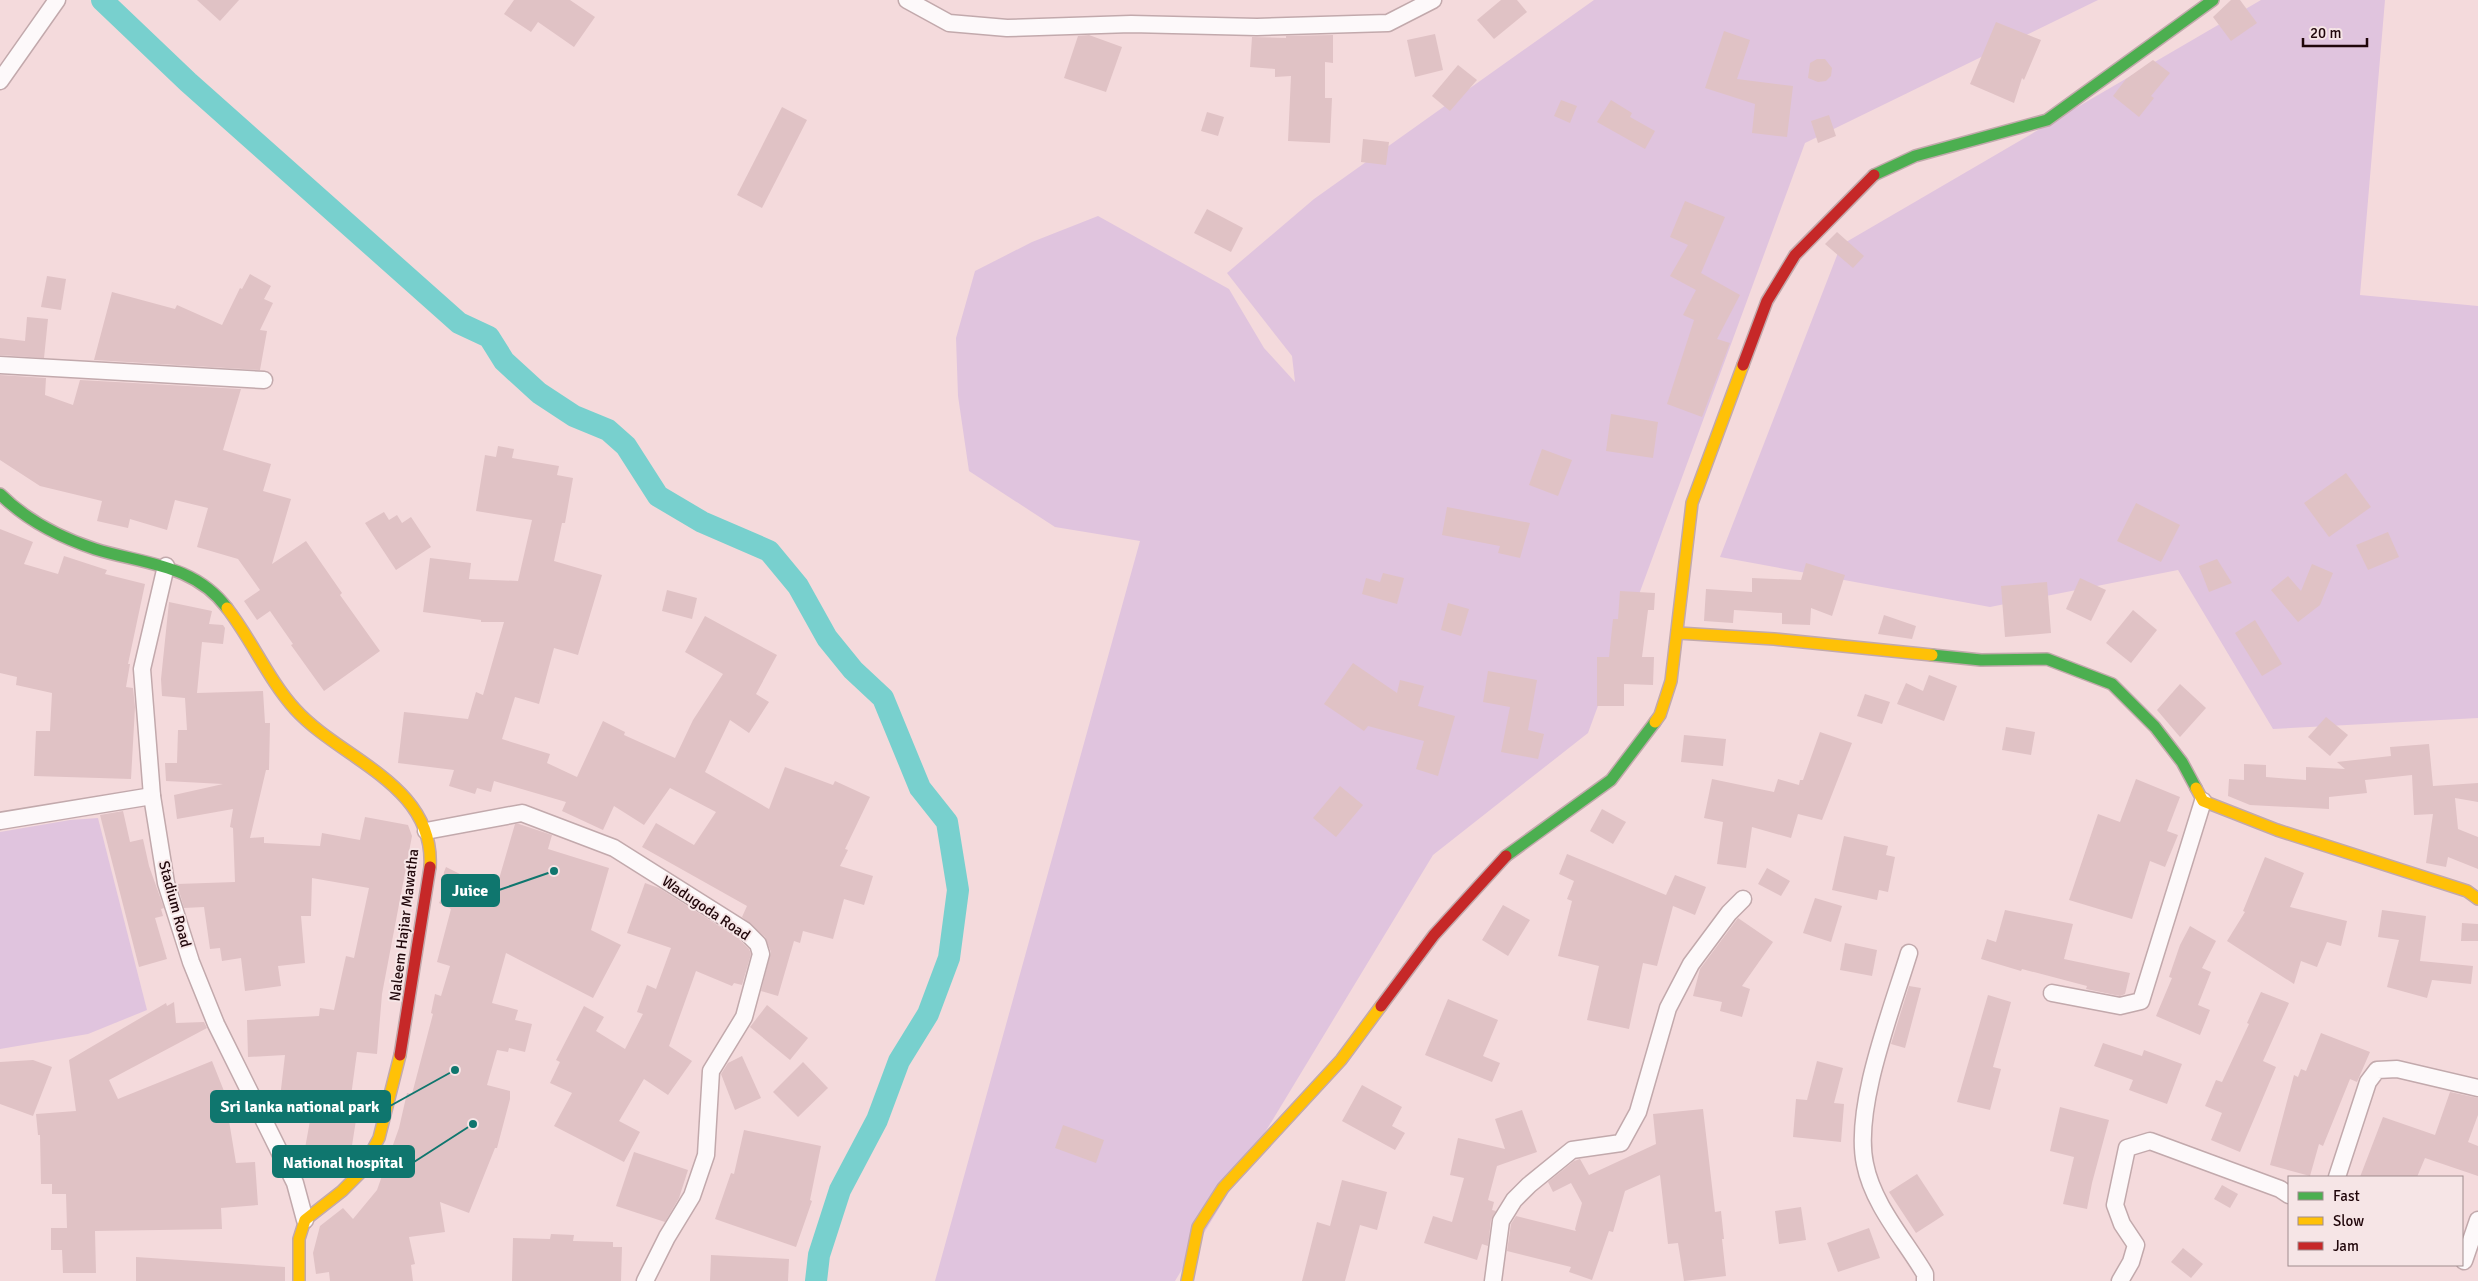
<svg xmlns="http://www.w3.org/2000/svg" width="2478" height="1281" font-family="Signika,sans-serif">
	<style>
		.green { fill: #e0c4de }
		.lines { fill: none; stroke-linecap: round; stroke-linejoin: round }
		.canal { stroke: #78d0ce; stroke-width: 22 }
		.building { fill: #e0c2c5 }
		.street-casing { stroke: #c2a9ac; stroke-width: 19 }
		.fast-casing { stroke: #c2a9ac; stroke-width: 14 }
		.slow-casing { stroke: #c2a9ac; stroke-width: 14 }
		.jam-casing { stroke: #c2a9ac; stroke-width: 14 }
		.street { stroke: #fdf9fa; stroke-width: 16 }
		.fast { stroke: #4caf50; stroke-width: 11 }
		.slow { stroke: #ffc107; stroke-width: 11 }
		.jam { stroke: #c62828; stroke-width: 11 }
		.labels { text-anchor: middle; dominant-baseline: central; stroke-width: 4; stroke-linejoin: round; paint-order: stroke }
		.street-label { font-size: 15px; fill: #20060a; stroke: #f6e5e6 }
		.leader { fill: none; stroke: #0f766e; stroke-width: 2 }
		.callout-dot { fill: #0f766e; stroke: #f6e5e6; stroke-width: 2 }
		.callout { fill: #0f766e; stroke: #0f766e; stroke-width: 2 }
		.callout-label { font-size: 16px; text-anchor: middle; font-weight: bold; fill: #fff }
	</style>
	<rect width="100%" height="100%" fill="#f4dadc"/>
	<!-- green -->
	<g class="green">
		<path d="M1594,0H2098L1805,143L1588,733L1433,855L1175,1281H935L1140,541L1055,527L969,471L958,396L956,338L975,271L1032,242L1098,216L1229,289L1264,348L1295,382L1292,356L1227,273L1314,199Z"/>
		<path d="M2261,0H2385L2360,295L2478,306V718L2273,729L2178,570L1990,607L1720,557L1841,245Z"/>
		<path d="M98,818L147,1010L88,1034L0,1049V832L70,820Z"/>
	</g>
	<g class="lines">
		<!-- canal -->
		<path class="canal" d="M102,0L188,82L459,323L489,337L504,361L539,393L574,416L608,430L626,446L658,496L702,522L769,551L798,586L827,638L853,670L883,698L920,788L947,822L958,890L949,958L928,1014L899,1061L877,1120L840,1190L819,1255L816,1281"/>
	</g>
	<!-- building -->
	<g class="building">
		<path d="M197,0H239L220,21Z"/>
		<path d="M514,0H570L595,17L574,47L538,22L531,32L504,14Z"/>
		<path d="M1501,0H1517L1527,12L1494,39L1477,20Z"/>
		<path d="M2231,0H2240L2257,23L2231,41L2213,17Z"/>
		<path d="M1996,22L2041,40L2024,80L2022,78L2014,103L1970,84Z"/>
		<path d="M1724,31L1750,40L1737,79L1793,86L1787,137L1752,133L1755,104L1705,88Z"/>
		<path d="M1435,34L1443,70L1415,77L1407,40Z"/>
		<path d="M1089,35L1122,47L1106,92L1064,78L1078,36Z"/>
		<path d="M1333,35V63L1325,62V98H1332L1330,143L1288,141L1291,76L1275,77V69L1250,67L1252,37L1286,38V36Z"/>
		<path d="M1817,59H1825L1832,68L1831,76L1826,81L1818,82L1808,78L1810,63Z"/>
		<path d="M2153,60L2170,73L2151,96L2154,98L2139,117L2113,96L2126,79Z"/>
		<path d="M1458,65L1477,80L1450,111L1432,96Z"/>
		<path d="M1561,100L1577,106L1570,123L1554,116Z"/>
		<path d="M1611,100L1632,113L1630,117L1655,131L1645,149L1597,122Z"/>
		<path d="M782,107L807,120L762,208L737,195Z"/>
		<path d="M1207,112L1224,117L1218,136L1201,131Z"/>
		<path d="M1829,115L1836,136L1818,143L1811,121Z"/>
		<path d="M1363,139L1389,142L1386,165L1361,162Z"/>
		<path d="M1685,201L1725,217L1701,273L1740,295L1717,339L1730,343L1702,417L1667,404L1694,320L1683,315L1696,290L1670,276L1688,245L1670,237Z"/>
		<path d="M1207,209L1243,228L1231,252L1194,233Z"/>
		<path d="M1837,232L1864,256L1853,268L1825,244Z"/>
		<path d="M250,274L271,286L264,299L273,303L260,330L267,331L260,370L94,360L112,292L175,309L177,305L222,325L240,288L242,289Z"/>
		<path d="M47,276L66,279L61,310L41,307Z"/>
		<path d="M27,317L48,319L44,358L0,355V338L25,341Z"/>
		<path d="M0,375L46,378L45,395L73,405L80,380L241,389L223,450L271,464L263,491L291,499L272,564L306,541L342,593L340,595L380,651L324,691L291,645L293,644L270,611L257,620L244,601L260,590L238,559L197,547L208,508L175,500L167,530L130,519L128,528L97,521L102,501L40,486L0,460Z"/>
		<path d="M1611,414L1658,422L1653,458L1606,451Z"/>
		<path d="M498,446L514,449L512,458L559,466L557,475L573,478L565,523H562L554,561L602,575L578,655L554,648L539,704L515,697L502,739L550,754L547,763L577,777L603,721L625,732L624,735L675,758L693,720L723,674L685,652L705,616L777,655L756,694L769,702L749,733L730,720L705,772L769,809L785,767L833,785L835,781L870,797L845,849L848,850L840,866L873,876L864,905L844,899L833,939L803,931L800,943L794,941L778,996L761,991L771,952L765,937L742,917L747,906L642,847L656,823L694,845L716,812L670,788L644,825L614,806L603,830L562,811L566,802L494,781L491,792L477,788L475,794L449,786L454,770L398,763L404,712L468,719L476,692L483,695L504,622H481V620L423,612L430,558L471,563L469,579L518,581L532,520L476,511L485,455L496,457Z"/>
		<path d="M1542,449L1572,460L1558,496L1529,485Z"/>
		<path d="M2346,473L2371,507L2329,537L2304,503Z"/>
		<path d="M2136,503L2180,525L2161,562L2117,541Z"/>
		<path d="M1447,507L1530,523L1520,558L1498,553L1500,546L1442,535Z"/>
		<path d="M384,512L389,520L397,515L402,523L411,517L431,547L396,570L365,523Z"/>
		<path d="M0,529L33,542L24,564L58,574L64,556L107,570L105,574L145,584L128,664H130L126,687L133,688L135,707L131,779L34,776L36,731H50L52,693L16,685L17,677L0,673Z"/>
		<path d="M2388,532L2399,557L2368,570L2356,545Z"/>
		<path d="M2217,559L2232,583L2209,592L2199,566Z"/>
		<path d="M1806,563L1845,575L1832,616L1811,608L1810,625L1782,624V613L1734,610L1733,623L1704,621L1706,589L1752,592V578L1801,580Z"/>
		<path d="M2312,564L2333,573L2320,605L2298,622L2271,590L2288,576L2301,591Z"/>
		<path d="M1383,573L1404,578L1397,604L1362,594L1366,578L1380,582Z"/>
		<path d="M2080,578L2106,590L2091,621L2066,609Z"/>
		<path d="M2047,582L2051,633L2005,637L2001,586Z"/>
		<path d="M667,590L697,598L692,619L662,611Z"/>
		<path d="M1620,591L1655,593L1654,610H1648L1642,657H1654L1653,685L1624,684V706H1597V657H1609L1613,619H1618Z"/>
		<path d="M169,602L212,611L209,624L223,625L225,628L223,644L202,642L197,693L263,691L265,723H270L269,770H266L250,838L264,837V843L320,846L322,833L360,840L365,817L408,825L412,836L382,994L377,1054L357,1052L348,1118L356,1120L350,1158L333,1155L331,1169L302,1165L313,1104L308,1103V1101L280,1098L285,1055L248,1057L247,1020L319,1016L320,1008L334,1010L346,956L354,958L369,888L312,878L311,916H301L305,963L278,966L281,986L245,991L241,958L222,961L220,948L210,949L204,907L184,908L177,884L235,882L233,828L230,827L233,809L177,819L174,795L223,784L166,781L165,763H177L178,730H187L185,698L162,696L161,679Z"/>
		<path d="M1448,603L1469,609L1461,636L1441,630Z"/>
		<path d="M2133,610L2157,630L2131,663L2106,643Z"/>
		<path d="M1884,615L1916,626L1912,639L1878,634Z"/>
		<path d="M2255,620L2282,664L2262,676L2235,633Z"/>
		<path d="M1353,663L1397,693L1400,680L1424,686L1418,706L1455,716L1438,776L1416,769L1424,741L1368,726L1364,731L1324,704Z"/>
		<path d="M1488,671L1537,680L1528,730L1544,734L1538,759L1501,752L1510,707L1483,702Z"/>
		<path d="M1929,675L1957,686L1944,721L1897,704L1906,683L1923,691Z"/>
		<path d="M2180,684L2206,708L2180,737L2157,710Z"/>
		<path d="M1865,694L1890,702L1882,724L1857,716Z"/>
		<path d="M2326,717L2348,735L2330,756L2308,737Z"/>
		<path d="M2006,727L2035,732L2031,755L2002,750Z"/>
		<path d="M1820,732L1852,743L1822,820L1798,814L1791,838L1752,827L1746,868L1717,864L1723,822L1704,818L1712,779L1774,792L1778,779L1799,785L1800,780H1803Z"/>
		<path d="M1684,735L1726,739L1723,766L1681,762Z"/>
		<path d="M2429,744L2433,786L2478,783V802L2455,798L2458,829L2478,837V869L2448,857L2446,867L2426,863L2433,814L2414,815L2412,775L2365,780L2367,793L2329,797V809L2250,805L2228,796L2229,779L2244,780V764L2266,765V777L2306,780V767L2345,769L2337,762L2391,756L2390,747Z"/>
		<path d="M2136,779L2180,797L2167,831L2178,835L2165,867L2150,861L2132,919L2069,900L2098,814L2120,822Z"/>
		<path d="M1340,786L1363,805L1336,837L1313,818Z"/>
		<path d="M1602,809L1626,822L1613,844L1590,831Z"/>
		<path d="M123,811L130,842L143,839L149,866L164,908L161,909L163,916L155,918L167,959L139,967L100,815Z"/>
		<path d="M515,824H519L552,835L548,849L609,868L591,930L621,945L593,998L506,953L492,1003L518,1010L515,1020L532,1024L525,1052L509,1048L508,1052L497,1050L487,1085L510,1091V1099L497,1148H495L469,1213L440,1202L445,1232L409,1237L415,1264L411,1265L413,1281H330L329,1272L316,1274L313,1253L320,1226L343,1208L353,1219L377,1190L399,1128L407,1093L412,1094L433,1014L431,1013L435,994L441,996L450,966L437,962L451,909L439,903L446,889L442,886L444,872L446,867L488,888L494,877L499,879Z"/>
		<path d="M1844,836L1888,846L1886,855L1895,857L1888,892L1879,890L1877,900L1832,890Z"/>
		<path d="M1567,854L1666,895L1675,875L1706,887L1695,915L1673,906L1657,966L1643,963L1629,1029L1587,1020L1599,966L1558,956L1572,901L1567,899L1574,881L1559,874Z"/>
		<path d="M2265,857L2304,873L2290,907L2347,921L2341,946L2327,942L2317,967L2301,961L2294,984L2227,941L2245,912L2243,911Z"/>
		<path d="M1767,868L1790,881L1781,896L1758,884Z"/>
		<path d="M645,883L659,888L738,938L749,949L751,954L742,985L734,983L732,986L696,971L669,1046L692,1061L668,1095L644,1079L619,1121L640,1132L624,1162L554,1126L572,1093L550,1083L560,1062L556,1060L584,1006L604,1017L596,1031L625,1049L643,1014L637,1012L647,985L656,989L671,948L627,933Z"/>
		<path d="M1815,898L1842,906L1831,942L1803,933Z"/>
		<path d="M1503,905L1530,920L1508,956L1482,940Z"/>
		<path d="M2005,910L2073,924L2064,959L2130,973L2125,994L2120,996L2086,989L2087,986L2022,969L2021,971L1981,959L1987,939L1996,942Z"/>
		<path d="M2382,910L2426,916L2420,961L2473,966L2471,984L2432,980L2427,998L2387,987L2399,940L2378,937Z"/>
		<path d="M1738,918L1773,942L1742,986L1750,989L1742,1017L1720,1011L1722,1002L1693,996L1700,969Z"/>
		<path d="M2462,923L2478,924V941H2461Z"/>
		<path d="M2190,926L2216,941L2202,968L2211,972L2198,1005L2210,1010L2200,1035L2156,1016L2172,978L2169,977L2180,945Z"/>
		<path d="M1845,943L1877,950L1872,976L1840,970Z"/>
		<path d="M1909,986L1921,988L1905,1048L1891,1044Z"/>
		<path d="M2261,992L2289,1003L2263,1061L2276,1067L2240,1152L2211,1140L2222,1113L2205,1106L2216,1080L2222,1082L2249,1024L2247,1023Z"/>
		<path d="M1988,995L2011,1002L1993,1067L2001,1069L1990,1110L1957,1102Z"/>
		<path d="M1448,999L1498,1020L1483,1056L1500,1063L1492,1082L1425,1055Z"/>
		<path d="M174,1002L176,1023L204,1022L207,1028L109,1080L118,1099L212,1061L224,1091L236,1163L255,1162L258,1205L221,1208L222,1229L95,1231L96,1273H63L62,1250H51V1228H67L66,1194H52V1184H41L40,1135H38L36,1114L76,1111L69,1060L166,1003L167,1006Z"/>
		<path d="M767,1005L808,1038L790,1060L750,1027Z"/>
		<path d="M2321,1033L2370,1052L2357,1082L2350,1079L2323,1146L2319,1144L2310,1176L2270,1165L2294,1075L2298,1077L2301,1069L2306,1071Z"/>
		<path d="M2103,1043L2142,1056L2144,1050L2182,1064L2167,1104L2129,1090L2133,1080L2094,1066Z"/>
		<path d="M742,1056L761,1098L735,1110L721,1074L728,1063Z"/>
		<path d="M33,1060L52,1067L33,1116L0,1104V1062Z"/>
		<path d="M1817,1061L1843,1068L1834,1103L1844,1104L1841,1142L1793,1137L1796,1099L1807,1100Z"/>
		<path d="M803,1062L828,1088L798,1117L773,1092Z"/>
		<path d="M1362,1085L1402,1107L1392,1126L1405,1133L1395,1150L1342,1121Z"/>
		<path d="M2450,1092L2478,1098V1115L2468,1142L2478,1146V1176L2425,1158L2417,1177H2360L2383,1117L2435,1135Z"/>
		<path d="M2060,1107L2109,1120L2092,1183L2087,1209L2063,1204L2074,1157L2050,1151Z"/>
		<path d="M1703,1109L1715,1212L1721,1211L1724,1239H1722L1726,1276L1684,1281L1678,1243L1668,1244L1660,1175L1625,1191L1613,1232L1609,1231L1592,1280L1569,1272L1571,1267L1507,1251L1511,1224L1516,1216L1576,1231L1575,1229L1582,1203L1571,1183L1553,1192L1548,1182L1574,1161L1580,1159L1589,1175L1656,1144L1653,1114Z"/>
		<path d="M1522,1110L1537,1152L1497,1166L1488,1200L1494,1202L1492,1210L1496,1211L1491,1220L1488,1246L1482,1244L1477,1260L1424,1243L1433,1216L1452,1222L1464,1178L1450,1175L1458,1138L1505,1149L1495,1119Z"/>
		<path d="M1063,1125L1104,1140L1096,1163L1055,1148Z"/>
		<path d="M744,1130L821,1146L810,1200L812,1201L796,1247L715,1219L731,1173L734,1174Z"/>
		<path d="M634,1152L688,1170L679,1198L665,1222L616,1206Z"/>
		<path d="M1917,1174L1944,1215L1916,1233L1889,1192Z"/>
		<path d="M1342,1180L1387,1192L1377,1230L1360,1225L1345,1281H1302L1317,1222L1330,1226Z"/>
		<path d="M2222,1185L2238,1194L2230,1208L2214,1199Z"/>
		<path d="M1801,1207L1806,1240L1779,1244L1775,1211Z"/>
		<path d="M1869,1228L1880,1258L1838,1272L1827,1243Z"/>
		<path d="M551,1234L574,1235L573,1241L613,1242V1247H622L621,1281H512L513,1238L550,1239Z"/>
		<path d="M2183,1248L2203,1264L2191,1278L2171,1262Z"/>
		<path d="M711,1255L789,1259L788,1281H710Z"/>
		<path d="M136,1257L285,1267V1281H136Z"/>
	</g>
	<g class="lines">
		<defs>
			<g id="street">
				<path d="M907,0L949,23L1007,28L1131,24L1257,27L1388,23L1433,0"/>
				<path d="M0,81L57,0"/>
				<path d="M0,365L264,380"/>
				<path d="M166,566L142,669L152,796L166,883L191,962L216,1024L295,1183L305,1220"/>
				<path d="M0,821L152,796"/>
				<path d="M426,831L522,813L614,848L744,930L758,944L761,954L744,1017L711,1071L706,1155L692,1196L667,1237L645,1281"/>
				<path d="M1909,953C1892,1009 1853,1108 1865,1164C1873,1205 1905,1240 1925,1274V1281"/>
				<path d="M2052,993L2120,1006L2141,1001L2203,801"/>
				<path d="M2337,1177L2368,1082L2377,1070L2397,1069L2478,1088"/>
				<path d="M2464,1261L2478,1220"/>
				<path d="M1493,1281L1501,1221L1514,1200L1529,1185L1572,1150L1621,1143L1638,1112L1668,1008L1691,964L1729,913L1743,899"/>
				<path d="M2120,1281L2131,1262L2136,1245L2122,1224L2115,1205L2127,1148L2150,1141L2280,1189L2289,1195"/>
			</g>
			<g id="fast">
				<path d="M1874,175L1915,156L2047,120L2213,0"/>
				<path d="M0,494C27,521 59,537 95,549C143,564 194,564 227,608"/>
				<path d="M1932,655L1981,660L2047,659L2112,684L2155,727L2182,762L2196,788"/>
				<path d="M1506,856L1611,780L1655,722"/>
			</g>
			<g id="slow">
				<path d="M227,608C252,640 268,679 295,709C341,760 435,784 430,867"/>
				<path d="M1678,633L1774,639L1932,655"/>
				<path d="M1655,722L1660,715L1671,681L1692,503L1743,365"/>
				<path d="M2196,788L2203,801L2277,830L2467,891L2478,899"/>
				<path d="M299,1281V1239L305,1220L342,1191L360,1173L379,1138L400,1055"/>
				<path d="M1187,1281L1198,1227L1223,1188L1341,1060L1381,1006"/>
			</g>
			<g id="jam">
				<path d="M1743,365L1767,301L1795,255L1874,175"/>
				<path d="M1381,1006L1434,935L1506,856"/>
				<path d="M400,1055L430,867"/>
			</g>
		</defs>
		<!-- street casing -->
		<use href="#street" class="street-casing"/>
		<!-- fast casing -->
		<use href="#fast" class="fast-casing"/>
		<!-- slow casing -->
		<use href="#slow" class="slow-casing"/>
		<!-- jam casing -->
		<use href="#jam" class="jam-casing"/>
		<!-- street -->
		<use href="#street" class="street"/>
		<!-- fast -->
		<use href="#fast" class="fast"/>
		<!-- slow -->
		<use href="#slow" class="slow"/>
		<!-- jam -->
		<use href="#jam" class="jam"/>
	</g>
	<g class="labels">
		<!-- street labels -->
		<g class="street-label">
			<text transform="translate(175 904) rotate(75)">Stadium Road</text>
			<text transform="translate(706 908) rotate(34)">Wadugoda Road</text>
			<text transform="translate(404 925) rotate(-83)">Naleem Hajiar Mawatha</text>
		</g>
	</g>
	<!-- callouts -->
	<path class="leader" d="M554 871L499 890M455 1070L390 1106M473 1124L414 1162"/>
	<g class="callout-dot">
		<circle cx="554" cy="871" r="5"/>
		<circle cx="455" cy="1070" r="5"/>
		<circle cx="473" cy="1124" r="5"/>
	</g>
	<g class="callout">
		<rect x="442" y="875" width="57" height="31" rx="5"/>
		<rect x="211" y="1091" width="179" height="31" rx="5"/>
		<rect x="273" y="1146" width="141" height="31" rx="5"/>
	</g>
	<g class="callout-label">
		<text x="470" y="896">Juice</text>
		<text x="300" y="1112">Sri lanka national park</text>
		<text x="343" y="1168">National hospital</text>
	</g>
	<!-- legend -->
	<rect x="2288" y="1176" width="175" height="90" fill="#f6e5e6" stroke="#a08c8e"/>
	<rect x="2298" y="1192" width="25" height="8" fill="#4caf50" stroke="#a08c8e"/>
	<text x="2333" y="1201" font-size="15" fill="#20060a">Fast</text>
	<rect x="2298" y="1217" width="25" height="8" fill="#ffc107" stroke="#a08c8e"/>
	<text x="2333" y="1226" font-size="15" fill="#20060a">Slow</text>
	<rect x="2298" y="1242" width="25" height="8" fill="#c62828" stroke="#a08c8e"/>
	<text x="2333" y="1251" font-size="15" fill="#20060a">Jam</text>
	<!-- scale -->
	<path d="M2303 38v8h64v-8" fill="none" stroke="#20060a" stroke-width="2.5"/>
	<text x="2310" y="38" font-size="15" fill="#20060a" stroke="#f6e5e6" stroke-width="4" paint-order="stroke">20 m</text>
</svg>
